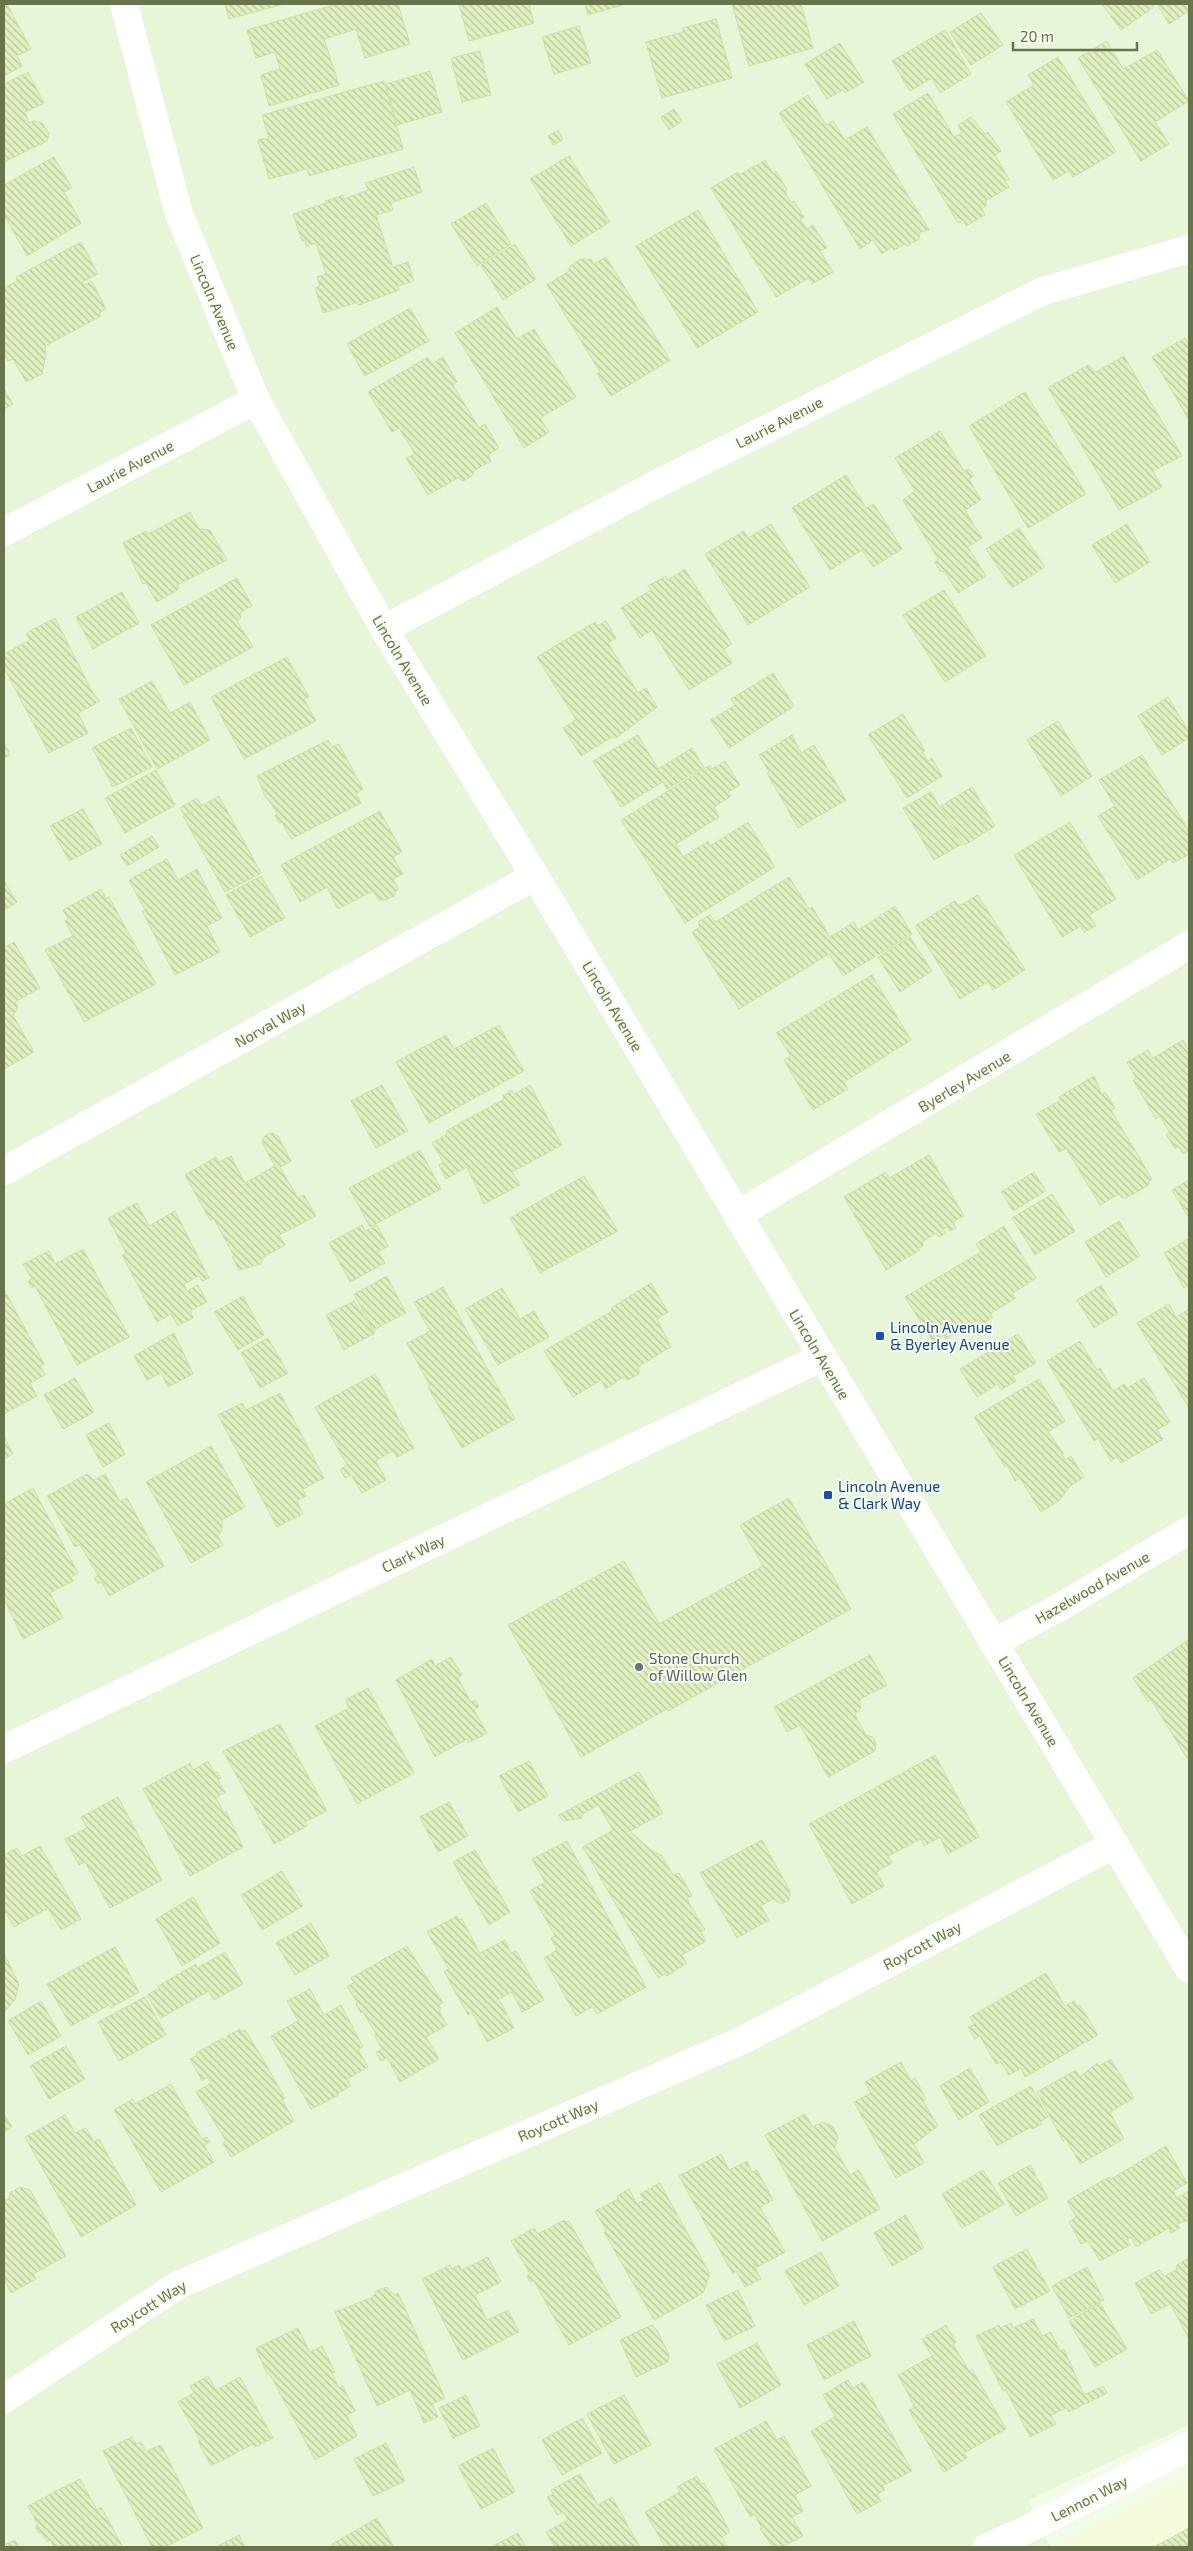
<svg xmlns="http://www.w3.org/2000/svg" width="1193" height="2551" font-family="'Exo 2',sans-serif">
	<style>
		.residential { fill: #e7f5d8 }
		.commercial { fill: #f4fbdb }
		.building { fill: url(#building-back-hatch); stroke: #cde2a0 }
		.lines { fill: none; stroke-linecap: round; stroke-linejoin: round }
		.street { stroke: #fff; stroke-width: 28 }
		.secondary { stroke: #fff; stroke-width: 28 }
		.transit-dot { fill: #1a4fb4; stroke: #f5feed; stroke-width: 2 }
		.worship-dot { fill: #6b7280; stroke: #f5feed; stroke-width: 2 }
		.labels { text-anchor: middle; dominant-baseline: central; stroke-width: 4; stroke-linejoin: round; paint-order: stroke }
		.street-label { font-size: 15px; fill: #68744c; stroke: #f5feed }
		.transit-label { font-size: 15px; fill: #164399; stroke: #f5feed; text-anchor: start }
		.worship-label { font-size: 15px; fill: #5b616d; stroke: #f5feed; text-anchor: start }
	</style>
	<defs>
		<pattern id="building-back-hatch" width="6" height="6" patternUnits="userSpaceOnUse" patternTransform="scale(1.25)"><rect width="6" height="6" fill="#e0f0bf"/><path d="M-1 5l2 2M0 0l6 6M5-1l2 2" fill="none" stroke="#b9c79d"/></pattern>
	</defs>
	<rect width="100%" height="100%" fill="#f0fce7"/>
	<!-- residential -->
	<path class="residential" d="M4,4H1189V2425L1028,2500L1050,2547H4Z"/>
	<!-- commercial -->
	<path class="commercial" d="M1189,2478V2547H1052Z"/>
	<!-- building -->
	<g class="building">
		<path d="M4,4H7L31,49L17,56L22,66L4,76Z"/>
		<path d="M225,4H284L229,19Z"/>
		<path d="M337,4H398L410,44L365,58L356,29L324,39L339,85L269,106L261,75L280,69L275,52L256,58L247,30Z"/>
		<path d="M459,4H529L534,23L469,41Z"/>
		<path d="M585,4H626L588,15Z"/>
		<path d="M732,4H801L813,48L749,66Z"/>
		<path d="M1102,4H1152L1154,7L1121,30Z"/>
		<path d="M1157,4H1189V11L1169,24Z"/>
		<path d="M981,13L1003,45L971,65L950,32Z"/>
		<path d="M716,19L732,78L662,98L646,42L683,32V28Z"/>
		<path d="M579,26L591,63L554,74L542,37Z"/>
		<path d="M945,30L971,74L940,93L932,78L910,91L892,61Z"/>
		<path d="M1107,41L1123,69L1157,50L1189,101L1155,122L1169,144L1141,161L1078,58Z"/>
		<path d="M840,43L864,82L845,93L843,90L827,99L805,64Z"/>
		<path d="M480,51L491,95L462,102L451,58Z"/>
		<path d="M1058,57L1116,152L1073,177L1069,171L1053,180L1006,102L1034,85L1028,75Z"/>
		<path d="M430,71L442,112L397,125L386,84Z"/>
		<path d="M28,72L44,103L25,112L29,123L34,121L42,123L49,133L47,141L4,162V84Z"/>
		<path d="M384,81L403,149L309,176L307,169L269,179L258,140L269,138L262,115Z"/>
		<path d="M928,93L954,137L962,133L958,125L971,117L985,134L988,132L1001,151L995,155L1009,179L1005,181L1009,187L985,201L987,205L982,209L985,215L966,226L963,220L958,223L893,114Z"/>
		<path d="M808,95L826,125L833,121L845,140L867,127L929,230L920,232L919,239L907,246L904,244L894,250L892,247L882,254L873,240L860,249L779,113Z"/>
		<path d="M674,109L682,121L669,130L661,117Z"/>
		<path d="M558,130L563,140L553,145L548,136Z"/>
		<path d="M569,156L610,222L571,246L530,179Z"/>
		<path d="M54,157L72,188L64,192L81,223L27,256L4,215V185Z"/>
		<path d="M765,160L773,173L776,171L787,190L785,192L791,203L794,201L804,217L800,219L807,229L813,225L827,247L820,251L833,272L812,284L809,278L776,297L711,188L738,172L739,175Z"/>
		<path d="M414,167L422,192L391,203L393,210L376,215L393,267L408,262L414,281L398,286L399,290L370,301L359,305L356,303L323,313L315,288L320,286L317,277L326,274L316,243L306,246L305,240L302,241L293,214L326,203L325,201L343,195L344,199L368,190L365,183Z"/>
		<path d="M486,203L511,244L477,266L451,224Z"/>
		<path d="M698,210L758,312L697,348L636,246Z"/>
		<path d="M81,242L98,274L82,282L84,285L92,281L106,309L99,313L101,316L45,346L46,355L42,374L26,382L13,359L8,361L4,354V288L17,281L16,277Z"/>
		<path d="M515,244L536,279L503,300L481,265Z"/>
		<path d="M606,257L670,360L611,396L597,374L600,372L547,285L569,271V267L580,259H591L594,264Z"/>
		<path d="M497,307L517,339L534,329L576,397L540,418L549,432L524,448L455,333Z"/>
		<path d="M410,308L429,341L365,376L347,344Z"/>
		<path d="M1185,338L1189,345V420L1152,357Z"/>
		<path d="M1124,356L1182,456L1153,471L1162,487L1119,510L1048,388L1088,365L1096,372Z"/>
		<path d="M428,357L432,364L443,357L457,382L453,385L479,428L485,424L499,448L488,455L491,461L475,470L472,476L463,481L458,478L428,495L406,458L415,454L399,428L392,432L368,392Z"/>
		<path d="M4,389L13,404L4,409Z"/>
		<path d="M1025,392L1086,494L1028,528L969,426Z"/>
		<path d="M940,431L964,471L969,469L974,476L969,479L981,500L965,510L982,538L968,547L986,576L958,593L945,572L940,571L935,562L938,559L903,500L915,491L895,458Z"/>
		<path d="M846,475L866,508L874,504L902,549L873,567L862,550L830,570L792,508Z"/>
		<path d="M190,512L199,529L210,530L227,560L177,585L179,589L157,602L146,583L143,584L123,543L146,531L148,534Z"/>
		<path d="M771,524L810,587L748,625L705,554L744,531L748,538Z"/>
		<path d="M1127,524L1150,562L1115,583L1092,545Z"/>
		<path d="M1019,528L1045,567L1012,588L986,549Z"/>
		<path d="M685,569L732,644L724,649L732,663L689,690L652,630L640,638L621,608L651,590L648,586L666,576L668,580Z"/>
		<path d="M237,578L252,606L241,612L240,619L237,621L253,647L184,685L151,625Z"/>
		<path d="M944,590L986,656L945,682L903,615Z"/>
		<path d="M122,592L139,623L93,649L76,617Z"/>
		<path d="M55,618L93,693L100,701L78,713L88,733L49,753L4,668V654L30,640L26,633Z"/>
		<path d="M606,621L616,638L608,643L638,693L646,688L657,707L616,738L612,737L581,756L563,728L576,720L537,657L595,622L597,626Z"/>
		<path d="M287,657L309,697L304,699L316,721L244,759L211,697Z"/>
		<path d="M773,673L794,706L729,748L711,720L735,705L731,699Z"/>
		<path d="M152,681L170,713L190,702L210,740L157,769L119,699Z"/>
		<path d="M1168,697L1189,732V738L1162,755L1138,716Z"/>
		<path d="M903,714L925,751L922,752L928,761L932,758L942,776L907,798L868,735Z"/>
		<path d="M1058,721L1092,776L1061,796L1027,740Z"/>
		<path d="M131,728L152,767L113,787L92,748Z"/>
		<path d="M638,735L658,769L692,748L704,767L667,789L663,782L621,807L593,761Z"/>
		<path d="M792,735L801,753L814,745L846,800L798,828L767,773L769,772L759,755Z"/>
		<path d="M328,740L332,747L339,744L363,789L356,794L361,803L291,839L282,822L279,823L275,815L278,814L265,796L257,776Z"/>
		<path d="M4,743L10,755L4,758Z"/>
		<path d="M1142,755L1189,831V854L1173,863L1170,859L1137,880L1098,816L1115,806L1099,780Z"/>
		<path d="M725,761L740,785L728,792L731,796L714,807L719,817L676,844L683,857L708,841L710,846L748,822L775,867L685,923L621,820L710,765L712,769Z"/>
		<path d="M156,770L175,805L125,833L105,798Z"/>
		<path d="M972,787L995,826L965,845L941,806Z"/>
		<path d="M931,792L962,844L934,860L903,808Z"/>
		<path d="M219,796L261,873L225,892L183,816Z"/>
		<path d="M197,798L202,806L184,815L180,808Z"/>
		<path d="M83,809L102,844L69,861L50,826Z"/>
		<path d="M380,811L402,852L393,857L403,874L393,879L398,888L394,896L386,900H379L373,891L338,909L327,887L300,902L281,865Z"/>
		<path d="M1070,822L1116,899L1089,915L1096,926L1084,932L1081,926L1062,937L1014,855Z"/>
		<path d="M152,836L159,847L127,866L120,855Z"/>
		<path d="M167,859L178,880L197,869L222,918L207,926L220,952L175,975L142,911L145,910L129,880Z"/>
		<path d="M261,876L285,918L250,937L226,895Z"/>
		<path d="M789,877L809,909L812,907L830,937L854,922L858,930L895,906L912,934L843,976L829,954L739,1009L692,932L700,927L698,922L710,915L715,922Z"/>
		<path d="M4,881L17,902L4,911Z"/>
		<path d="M101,889L106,899L109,897L156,984L84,1022L45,950L73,936L65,921L68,919L63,910Z"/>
		<path d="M978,895L1025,970L993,990L988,982L960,999L915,926L955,901L959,906Z"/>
		<path d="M910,937L932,971L900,992L878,957Z"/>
		<path d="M14,942L40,988L15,1002L18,1008L13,1015L34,1052L4,1069V948Z"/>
		<path d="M872,975L911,1040L844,1082L848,1089L813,1110L784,1060L791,1056L776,1033Z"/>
		<path d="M499,1025L524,1071L429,1123L396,1062L446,1035L454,1049Z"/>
		<path d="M1183,1040L1189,1051V1150L1183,1154L1178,1146L1175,1149L1166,1134L1170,1133L1160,1116L1156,1119L1133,1080L1136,1078L1127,1062L1148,1050L1153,1058Z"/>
		<path d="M1094,1076L1102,1095L1105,1092L1115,1108L1111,1110L1152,1179L1148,1182L1149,1185L1126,1198H1122L1119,1194L1100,1205L1066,1148L1059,1152L1036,1114L1061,1100L1059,1097Z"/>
		<path d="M382,1085L408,1131L376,1148L351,1101Z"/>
		<path d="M530,1085L562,1145L512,1172L520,1185L484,1204L467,1167L446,1179L439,1165L443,1162L432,1143L447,1134L446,1131L504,1099L503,1096L512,1090L514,1094Z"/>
		<path d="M273,1133L278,1136L291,1161L280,1167L298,1198L304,1195L316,1216L279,1235L285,1245L263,1257L261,1264L239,1270L232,1257L234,1256L214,1219L210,1220L185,1175L216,1157L219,1162L231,1156L245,1183L275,1166L263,1144V1138L267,1134Z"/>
		<path d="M420,1150L441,1189L370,1227L349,1188Z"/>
		<path d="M929,1155L964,1216L953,1222L956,1228L950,1231L947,1227L943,1229L946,1233L939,1237L936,1233L922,1242L923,1246L918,1248L920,1250L886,1270L844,1197L886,1172L889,1178Z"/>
		<path d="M1034,1172L1046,1191L1013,1211L1001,1192Z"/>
		<path d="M584,1176L618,1231L540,1273L510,1218Z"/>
		<path d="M1189,1180V1218L1172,1190Z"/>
		<path d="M1052,1194L1075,1231L1035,1255L1012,1218Z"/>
		<path d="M137,1203L149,1226L175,1211L209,1278L202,1281L199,1276L184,1284L187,1291L198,1285L207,1302L190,1311L193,1318L178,1326L171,1314L157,1322L122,1255L126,1253L108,1218Z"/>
		<path d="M1119,1221L1140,1256L1106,1277L1085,1242Z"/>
		<path d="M362,1225L365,1231L377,1225L388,1246L378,1252L385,1263L350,1282L329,1243Z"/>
		<path d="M1004,1226L1036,1278L1012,1294L1016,1298L991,1313L992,1318L983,1324L978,1320L946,1339L944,1335L933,1342L905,1297L981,1252L976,1244Z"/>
		<path d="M1188,1239L1189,1285L1184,1288L1164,1253Z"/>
		<path d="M83,1249L129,1337L77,1365L35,1286L32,1288L28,1281L32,1279L23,1264L49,1251L55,1264Z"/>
		<path d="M387,1276L406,1313L373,1330L354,1294Z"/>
		<path d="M651,1283L668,1312L657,1319L671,1347L639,1366V1374L628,1380L622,1378L606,1389L601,1380L573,1397L544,1351L612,1311L611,1308Z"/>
		<path d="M1101,1285L1118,1313L1094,1328L1077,1300Z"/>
		<path d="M443,1287L515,1419L462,1448L428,1387L430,1386L407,1343L430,1331L414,1302Z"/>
		<path d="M502,1288L520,1319L534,1311L549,1337L498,1365L465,1309Z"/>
		<path d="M4,1289L44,1364L40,1366L45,1375L30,1383L37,1396L4,1414Z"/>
		<path d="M243,1296L264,1335L238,1350L214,1312Z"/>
		<path d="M354,1301L375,1333L344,1350L326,1315Z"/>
		<path d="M1169,1304L1176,1317L1189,1309V1408L1137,1323Z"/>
		<path d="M174,1333L193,1374L168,1387L161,1373L147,1380L134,1356Z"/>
		<path d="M1018,1334L1036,1363L1013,1376L1016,1381L1001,1390L998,1384L977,1397L960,1369Z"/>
		<path d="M268,1338L288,1373L260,1388L241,1353Z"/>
		<path d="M1080,1341L1097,1370L1100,1368L1113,1391L1124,1384L1127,1388L1144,1378L1170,1422L1157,1430L1163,1439L1121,1463L1117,1457L1111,1461L1098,1438L1094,1441L1047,1361Z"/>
		<path d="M375,1374L414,1448L397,1457L393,1451L376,1461L386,1480L362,1493L351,1475L345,1478L340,1469L347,1465L315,1407Z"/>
		<path d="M75,1378L94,1412L63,1429L44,1395Z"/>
		<path d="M1039,1379L1065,1421L1048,1432L1064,1454H1062L1065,1460L1071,1456L1084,1477L1069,1487L1060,1500L1041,1512L1020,1478L1015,1481L1007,1465L1005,1467L974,1417Z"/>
		<path d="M280,1393L324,1478L303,1489L306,1496L297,1501L303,1514L277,1527L218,1415L242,1403L246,1410Z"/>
		<path d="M109,1423L125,1454L103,1467L86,1435Z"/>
		<path d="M4,1437L13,1454L4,1459Z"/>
		<path d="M211,1446L245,1507L222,1520V1529L218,1536L223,1545L191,1563L146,1482Z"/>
		<path d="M87,1474L94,1480L105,1474L120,1501L127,1498L164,1566L109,1596L102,1582L98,1584L94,1578L98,1576L80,1544L75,1547L47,1496Z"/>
		<path d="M33,1488L78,1573L71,1577L73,1581L50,1593L63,1618L23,1639L4,1599V1557L7,1555L4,1550V1504Z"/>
		<path d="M789,1498L851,1609L668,1711L667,1709L581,1757L508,1625L624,1561L659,1624L763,1566L740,1525Z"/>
		<path d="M1188,1640L1189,1757L1187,1758L1151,1700L1148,1702L1133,1678Z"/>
		<path d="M870,1655L887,1685L860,1699L861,1708L855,1715L866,1735L873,1737L876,1744L875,1751L828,1777L800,1725L787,1732L774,1707Z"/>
		<path d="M451,1657L462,1675L458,1678L471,1702L475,1700L479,1707L474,1710L487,1733L468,1743L467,1739L435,1757L396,1680L432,1659L435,1666Z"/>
		<path d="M368,1688L414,1773L357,1804L315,1726L349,1708L345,1700Z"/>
		<path d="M280,1724L327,1811L305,1822L307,1826L274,1844L223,1751Z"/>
		<path d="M935,1755L979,1837L948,1854L940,1837L924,1846L921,1839L888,1856L892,1863L876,1872L884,1886L852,1904L809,1824Z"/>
		<path d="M208,1761L214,1773L217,1772L221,1778L218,1780L225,1792L216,1798L224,1813L226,1811L243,1847L190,1876L143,1789L190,1763L193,1770Z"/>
		<path d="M529,1761L548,1796L518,1812L499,1776Z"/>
		<path d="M639,1772L663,1813L630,1831L651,1850L662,1856L673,1875L679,1873L692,1896L687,1899L705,1930L701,1932L706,1941L682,1955L687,1963L667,1976L665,1974L658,1978L583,1847L613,1830L598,1805L583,1814L582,1818L563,1821L559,1815Z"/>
		<path d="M118,1797L162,1880L110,1908L85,1862L79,1865L65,1839L87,1828L81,1817Z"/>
		<path d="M449,1802L468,1836L438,1852L420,1817Z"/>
		<path d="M762,1840L790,1891L789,1900L781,1904L773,1899L761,1906L769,1920L737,1938L700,1873Z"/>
		<path d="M567,1841L646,1987L597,2014L592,2007L576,2016L544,1958L557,1950L551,1938L555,1936L530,1891L545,1882L532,1859Z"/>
		<path d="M40,1846L81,1919L61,1930L48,1908L14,1927L4,1910V1855L17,1848L22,1856Z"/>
		<path d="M475,1850L510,1912L489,1925L453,1862Z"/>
		<path d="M282,1871L303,1906L262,1930L241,1895Z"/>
		<path d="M193,1897L220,1943L182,1966L156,1919Z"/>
		<path d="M457,1916L459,1920L462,1919L480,1953L505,1940L511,1953L516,1951L544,2000L522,2012L512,1992L499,1999L514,2028L487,2042L472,2012L468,2015L444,1971L449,1969L427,1932Z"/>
		<path d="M311,1923L329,1956L295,1975L276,1943Z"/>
		<path d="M407,1946L443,2003L439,2005L441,2009L439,2011L447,2025L426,2037L439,2059L400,2082L387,2057L381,2061L376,2052L382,2049L374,2035L376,2034L363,2012L361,2013L356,2005L357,2002L347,1986L354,1983L351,1978Z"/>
		<path d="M115,1947L139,1992L111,2008L109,2005L71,2026L47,1984Z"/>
		<path d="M225,1952L243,1984L214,2000L209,1991L161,2018L147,1995L159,1988L158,1986L196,1964L197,1968Z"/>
		<path d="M4,1953L19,1984L15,2000L4,2012Z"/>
		<path d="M1046,1973L1065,2006L1074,2001L1077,2006L1080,2005L1098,2035L1025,2077L1021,2068L1009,2075L1001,2062L996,2064L980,2036L975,2039L968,2027L974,2025L970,2017Z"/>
		<path d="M310,1989L324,2015L341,2005L363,2047L358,2050L368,2067L347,2079L351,2086L338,2093L339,2095L311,2109L271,2036L298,2021L287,2001Z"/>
		<path d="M145,1997L166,2035L119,2061L98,2022Z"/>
		<path d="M41,2001L61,2036L28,2055L8,2021Z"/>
		<path d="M240,2029L241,2032L245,2030L260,2054L285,2098L282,2100L294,2121L231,2157L223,2143L226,2141L196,2092L211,2083L208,2077L202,2081L190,2059L197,2055L196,2053L223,2038L225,2040L228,2038L227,2036Z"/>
		<path d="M66,2046L85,2079L49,2099L30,2066Z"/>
		<path d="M1111,2059L1134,2098L1110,2112L1124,2139L1080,2164L1066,2139L1063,2141L1037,2092L1076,2070L1080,2077L1097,2063L1099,2066Z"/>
		<path d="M901,2062L911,2081L915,2078L926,2099L923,2101L938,2126L914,2144L924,2163L896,2178L854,2102L871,2093L865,2082Z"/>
		<path d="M970,2068L989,2102L959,2120L940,2086Z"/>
		<path d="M171,2084L202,2139L207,2137L210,2142L204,2145L214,2162L161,2192L114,2110L133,2099L135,2104Z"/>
		<path d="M1031,2086L1048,2117L1041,2121L1042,2124L1032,2129L1031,2127L997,2146L979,2115Z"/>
		<path d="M4,2114L12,2127L4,2132Z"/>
		<path d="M805,2114L813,2127L822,2122L832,2126L838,2136L835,2148L850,2175L859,2170L880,2209L822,2241L765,2135Z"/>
		<path d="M65,2115L75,2133L86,2128L94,2142L99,2139L136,2205L81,2237L25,2137Z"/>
		<path d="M1166,2146L1187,2183L1173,2191L1177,2198L1189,2191V2220L1177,2224L1180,2228L1171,2233L1169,2228L1136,2247L1131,2237L1127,2239L1130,2245L1100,2261L1088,2241L1081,2244L1069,2222L1076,2217L1067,2201L1109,2177L1111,2179Z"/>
		<path d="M721,2154L729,2170L747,2161L752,2172L757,2170L773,2200L760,2207L785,2252L757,2267L753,2263L761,2279L745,2287L736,2271L733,2274L679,2176Z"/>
		<path d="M1030,2165L1048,2198L1016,2216L998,2183Z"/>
		<path d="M983,2170L1004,2204L962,2228L942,2194Z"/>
		<path d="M660,2183L710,2274L703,2293L654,2320L604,2232L606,2230L595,2211L618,2199L617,2196L629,2189L637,2204L644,2200L640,2194Z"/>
		<path d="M20,2187L30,2190L66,2256L33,2274L36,2279L11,2293L4,2279V2201L9,2198L10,2193Z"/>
		<path d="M906,2215L924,2248L892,2266L874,2233Z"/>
		<path d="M564,2220L566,2222L569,2221L579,2239L621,2317L569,2345L534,2281L530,2282L527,2276L530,2274L511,2241L534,2228L538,2234Z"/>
		<path d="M1027,2249L1050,2291L1015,2309L993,2267Z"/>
		<path d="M821,2252L839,2286L804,2305L785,2271Z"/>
		<path d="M488,2257L501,2282L475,2295L487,2320L508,2310L519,2332L463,2360L422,2279L450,2265L452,2269L459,2265L462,2270Z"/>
		<path d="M1187,2259L1189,2260V2339L1170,2304L1151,2314L1135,2283L1159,2270L1165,2276L1176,2270L1177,2265Z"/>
		<path d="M1087,2267L1104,2300L1069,2318L1052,2286Z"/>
		<path d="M387,2287L394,2295L398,2293L445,2398L432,2404L438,2417L424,2423L410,2390L377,2406L335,2312L373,2297L376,2291Z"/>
		<path d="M738,2290L755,2326L724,2341L706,2305Z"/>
		<path d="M1100,2303L1127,2349L1095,2367L1069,2321Z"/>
		<path d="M1033,2319L1042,2336L1051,2332L1060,2351L1064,2349L1084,2395L1103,2386L1107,2393L1069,2412L1066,2408L1051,2415L1056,2424L1030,2437L1006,2390L1003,2391L976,2336L999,2325L1000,2328L1011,2323L1013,2328Z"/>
		<path d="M854,2321L871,2356L824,2380L807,2345Z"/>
		<path d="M652,2325L657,2330L669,2355L668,2362L636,2377L620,2340Z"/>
		<path d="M946,2325L956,2342L953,2344L969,2371L972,2369L1006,2429L964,2453L967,2458L944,2472L909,2410L914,2408L913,2403L898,2375L932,2356L922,2339Z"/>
		<path d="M298,2328L310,2352L322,2346L335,2372L332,2373L339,2388L343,2386L355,2411L347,2415L357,2436L315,2460L271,2376L267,2374L256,2348Z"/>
		<path d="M757,2343L781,2385L740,2408L717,2364Z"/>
		<path d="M208,2376L216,2390L240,2377L273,2438L255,2447L253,2444L211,2466L198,2441L200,2440L178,2402L194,2393L190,2386Z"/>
		<path d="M848,2380L853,2388L863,2382L912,2471L882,2486L885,2490L877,2494L881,2501L857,2514L811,2431L835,2417L823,2395Z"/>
		<path d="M466,2395L480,2426L453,2438L439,2408Z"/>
		<path d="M624,2395L651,2445L614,2464L587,2414Z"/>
		<path d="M582,2418L602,2453L562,2475L542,2440Z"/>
		<path d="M766,2421L777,2440L784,2436L811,2486L795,2495L803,2511L792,2517L803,2536L782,2547H773L760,2529L762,2528L754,2514L750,2517L714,2449Z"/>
		<path d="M132,2437L136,2444L141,2442L146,2451L161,2445L203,2528L165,2547H152L103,2451Z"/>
		<path d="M386,2443L405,2481L373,2496L354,2459Z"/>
		<path d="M493,2448L515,2492L481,2509L458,2466Z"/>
		<path d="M580,2474L598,2505L612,2497L640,2547H555L546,2532L568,2520L563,2512L557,2515L547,2497L553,2494L551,2490Z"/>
		<path d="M697,2476L701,2484L704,2483L730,2532L722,2537L728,2547H665L645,2512L680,2492L677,2487Z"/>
		<path d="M80,2479L97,2510L101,2507L123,2547H54L50,2540L47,2542L41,2532L39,2533L35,2527L38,2525L28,2506Z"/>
		<path d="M377,2518L394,2547H334L332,2544Z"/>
		<path d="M1189,2528V2547H1154Z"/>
		<path d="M518,2533L526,2547H491Z"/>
		<path d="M239,2535L245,2547H216Z"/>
		<path d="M15,2540L19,2547H4V2545Z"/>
	</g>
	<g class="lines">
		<!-- street -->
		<g class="street">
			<path d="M4,532L256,400"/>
			<path d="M384,629L647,489L1043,291L1189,249"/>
			<path d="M4,1171L535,876"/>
			<path d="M737,1215L1189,945"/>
			<path d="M993,1643L1060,1607L1189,1530"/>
			<path d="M4,1749L822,1357"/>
			<path d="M4,2399L178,2285L743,2040L1115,1844"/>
			<path d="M987,2547L1024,2531L1189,2446"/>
		</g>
		<!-- secondary -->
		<path class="secondary" d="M124,4L179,214L256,400L384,629L535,876L1189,1969"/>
	</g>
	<!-- markers -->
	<g class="transit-dot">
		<rect x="875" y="1331" width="10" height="10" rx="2.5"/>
		<rect x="823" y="1490" width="10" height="10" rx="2.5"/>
	</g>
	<circle class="worship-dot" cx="639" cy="1667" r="5"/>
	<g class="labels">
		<!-- street labels -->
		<g class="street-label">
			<text transform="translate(215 302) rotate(67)">Lincoln Avenue</text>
			<text transform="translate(779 422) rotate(-27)">Laurie Avenue</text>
			<text transform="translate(130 466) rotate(-28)">Laurie Avenue</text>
			<text transform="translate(403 660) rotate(59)">Lincoln Avenue</text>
			<text transform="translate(613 1006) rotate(59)">Lincoln Avenue</text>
			<text transform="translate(270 1024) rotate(-29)">Norval Way</text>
			<text transform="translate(964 1081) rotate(-31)">Byerley Avenue</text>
			<text transform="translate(820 1354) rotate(59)">Lincoln Avenue</text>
			<text transform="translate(413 1553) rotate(-26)">Clark Way</text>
			<text transform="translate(1092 1587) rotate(-30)">Hazelwood Avenue</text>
			<text transform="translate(1029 1701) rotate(59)">Lincoln Avenue</text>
			<text transform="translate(922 1945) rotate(-28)">Roycott Way</text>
			<text transform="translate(558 2120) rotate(-23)">Roycott Way</text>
			<text transform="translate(148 2306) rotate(-32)">Roycott Way</text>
			<text transform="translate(1089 2498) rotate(-27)">Lennon Way</text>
		</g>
		<!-- transit labels -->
		<g class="transit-label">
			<text x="890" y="1327">Lincoln Avenue<tspan x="890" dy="17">&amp; Byerley Avenue</tspan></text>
			<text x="838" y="1486">Lincoln Avenue<tspan x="838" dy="17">&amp; Clark Way</tspan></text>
		</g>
		<!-- worship labels -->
		<g class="worship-label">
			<text x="649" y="1658">Stone Church<tspan x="649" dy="17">of Willow Glen</tspan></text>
		</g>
	</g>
	<!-- border -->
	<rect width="1193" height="2551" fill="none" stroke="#68744c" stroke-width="10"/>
	<!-- scale -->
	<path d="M1013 42v8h124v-8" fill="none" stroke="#68744c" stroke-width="2.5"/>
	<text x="1020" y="42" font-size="15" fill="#68744c" stroke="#f5feed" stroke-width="4" paint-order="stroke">20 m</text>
</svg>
